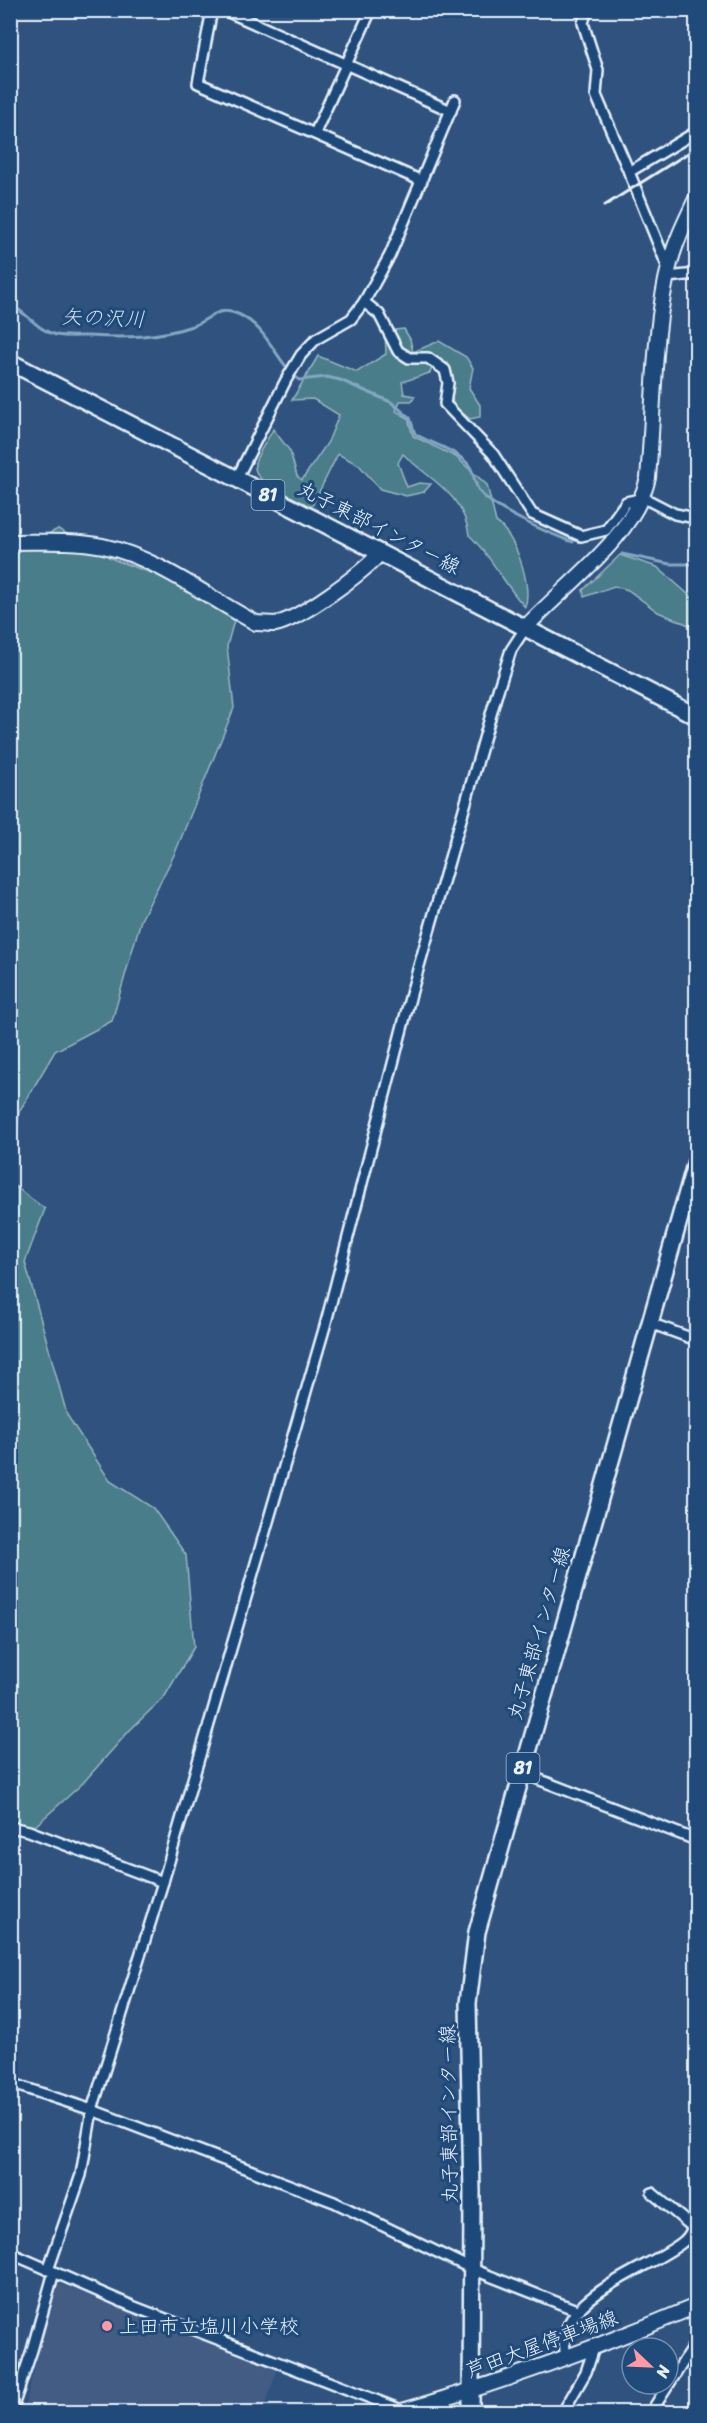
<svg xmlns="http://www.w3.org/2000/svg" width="707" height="2423" font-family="Sriracha,'Klee One',sans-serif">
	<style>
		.built { fill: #425c84 }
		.green { fill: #4a7d89; stroke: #99b7c0; stroke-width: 1.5 }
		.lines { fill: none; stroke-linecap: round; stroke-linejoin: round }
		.stream { stroke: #84a7c2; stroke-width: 3 }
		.street-casing { stroke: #e8f1f8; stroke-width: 14 }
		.secondary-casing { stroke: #e8f1f8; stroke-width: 18 }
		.primary-casing { stroke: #e8f1f8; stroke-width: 20 }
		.street { stroke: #1f4a7a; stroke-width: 9 }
		.secondary { stroke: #1f4a7a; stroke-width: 14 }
		.primary { stroke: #1f4a7a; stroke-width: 15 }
		.rail { stroke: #e8f1f8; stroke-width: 3 }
		.poi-dot { fill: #ff9aa2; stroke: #1f4a7a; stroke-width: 2 }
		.labels { text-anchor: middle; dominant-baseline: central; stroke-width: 6; stroke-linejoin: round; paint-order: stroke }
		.shield { fill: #1f4a7a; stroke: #acbfd2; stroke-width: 1.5 }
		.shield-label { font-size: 18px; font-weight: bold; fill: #e8f1f8 }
		.street-label { font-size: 20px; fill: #e8f1f8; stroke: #1f4a7a }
		.poi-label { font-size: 20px; fill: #e8f1f8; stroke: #1f4a7a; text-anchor: start }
		.water-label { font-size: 21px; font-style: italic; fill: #cfdeea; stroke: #1f4a7a }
	</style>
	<rect width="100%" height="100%" fill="#2f527f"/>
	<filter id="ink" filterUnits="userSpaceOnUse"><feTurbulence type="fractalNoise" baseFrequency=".0167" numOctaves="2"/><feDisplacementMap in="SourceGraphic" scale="12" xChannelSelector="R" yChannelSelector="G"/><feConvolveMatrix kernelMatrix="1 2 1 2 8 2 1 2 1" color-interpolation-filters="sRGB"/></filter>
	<g filter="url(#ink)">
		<!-- built -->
		<path class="built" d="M57,2283L278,2368L263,2412H23Z"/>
		<!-- green -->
		<g class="green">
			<path d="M404,329L410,339L413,352L439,341L466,357L473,368L469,388L480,405V417L470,419L453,405L448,363H434L430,373L402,382L404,394L415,396L412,401H400L396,411L408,418L413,436L456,457L487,485L496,522C515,534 533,586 525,607C504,585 492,556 469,535C463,493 432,482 403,454L398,463L407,487L419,483L431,484L424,492L406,496L380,489L359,465L338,454L311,508C295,500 251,484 255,463C258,452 268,440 273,429L290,451L297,476L302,480L328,442L339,415L313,399L292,400L318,356L357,372L386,354L385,331Z"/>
			<path d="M58,529L115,560L154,574L236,613L227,646L234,708L175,853L141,920L112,1021L55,1051L19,1112L12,1184L45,1209L25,1262L67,1415L110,1481L153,1508L186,1555L194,1647L165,1696L130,1730L82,1784L33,1828L10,1819V552Z"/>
			<path d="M620,555L657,567L696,601V628L658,612L628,590L614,586L584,597L583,590Z"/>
		</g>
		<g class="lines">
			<!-- stream -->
			<g class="stream">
				<path d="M10,305C27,312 38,331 56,335C66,337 78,336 88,336C124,338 157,338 192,326C210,320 217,305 238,314C269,328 275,361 299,380L327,377L340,380L391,402L410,418L415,434C432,444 453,449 467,463C475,470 473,484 480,492C493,509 552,535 573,542"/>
				<path d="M622,554L670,564H696"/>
			</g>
			<defs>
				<g id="street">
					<path d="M212,10L198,83L422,181"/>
					<path d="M224,10L451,111"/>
					<path d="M587,10L583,23L598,70L596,95L629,172L696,132"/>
					<path d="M455,100L390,255L364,302L379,314L398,351L409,358H428L445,370L448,383L445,404L493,454L532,514L581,536L606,530L626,502L644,498L675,514L696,518"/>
					<path d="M315,133L371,10"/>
					<path d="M629,172L668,268"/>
					<path d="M667,277L696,274"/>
					<path d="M237,478L286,380L301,355L316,339L351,319L364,302"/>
					<path d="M650,1323L696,1340"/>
					<path d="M522,1773L696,1840"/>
					<path d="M10,1827L29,1831L163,1882"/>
					<path d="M10,2083L92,2110L334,2202L472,2269L579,2311"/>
					<path d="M652,2193L696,2230"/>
					<path d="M10,2253L132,2306L404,2411"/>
					<path d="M48,2270L81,2175L92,2110L163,1882L325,1326L411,994L498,690L511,650L526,627"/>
					<path d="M567,2358C546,2298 652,2269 684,2241C690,2236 693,2228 696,2221"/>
					<path d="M11,2412L32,2350L54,2272"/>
					<path d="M563,2412L586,2372L594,2348"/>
					<path d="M651,2412L696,2342"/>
				</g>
				<g id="secondary">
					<path d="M10,542C41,542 73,540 103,546C158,558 207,597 256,623C262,623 269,624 275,624C299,620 364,572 380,553"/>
					<path d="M526,627C567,583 634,537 648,478C654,410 653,327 670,263C676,240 686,220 696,199"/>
					<path d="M399,2412C501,2383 599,2347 696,2306"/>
				</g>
				<g id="primary">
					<path d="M10,362L696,716"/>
					<path d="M471,2412L472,2192L468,2003L477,1932L696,1161"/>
				</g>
			</defs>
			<!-- street casing -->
			<use href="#street" class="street-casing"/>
			<!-- secondary casing -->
			<use href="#secondary" class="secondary-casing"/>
			<!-- primary casing -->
			<use href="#primary" class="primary-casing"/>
			<!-- street -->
			<use href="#street" class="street"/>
			<!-- secondary -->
			<use href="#secondary" class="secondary"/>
			<!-- primary -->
			<use href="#primary" class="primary"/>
			<!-- rail -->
			<path class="rail" d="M604,206L696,148"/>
		</g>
	</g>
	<!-- markers -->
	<circle class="poi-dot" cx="107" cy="2326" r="6"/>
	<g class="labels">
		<!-- shield labels -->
		<g class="shield">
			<rect x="251.5" y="480" width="33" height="30" rx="4.5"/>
			<rect x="506.5" y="1753" width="33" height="30" rx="4.5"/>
		</g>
		<g class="shield-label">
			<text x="268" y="495">81</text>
			<text x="523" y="1768">81</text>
		</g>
		<!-- street labels -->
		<g class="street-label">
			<text transform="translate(379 528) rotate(27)">丸子東部インター線</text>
			<text transform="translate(539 1633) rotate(-74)">丸子東部インター線</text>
			<text transform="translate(449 2114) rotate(-91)">丸子東部インター線</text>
			<text transform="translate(542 2344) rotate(-20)">芦田大屋停車場線</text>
		</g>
		<!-- poi labels -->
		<g class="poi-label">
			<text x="119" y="2326">上田市立塩川小学校</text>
		</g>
		<!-- water labels -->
		<g class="water-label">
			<text transform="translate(103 318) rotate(2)">矢の沢川</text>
		</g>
	</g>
	<!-- margin -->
	<rect width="707" height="2423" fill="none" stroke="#1f4a7a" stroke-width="36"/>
	<rect x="18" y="18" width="671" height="2387" fill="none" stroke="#e8f1f8" stroke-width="2" filter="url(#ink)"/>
	<!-- north arrow -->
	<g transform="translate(650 2366) rotate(113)"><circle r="28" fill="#1f4a7a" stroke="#6f8dac" stroke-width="1.5"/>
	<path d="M0-4.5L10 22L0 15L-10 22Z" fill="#ff9aa2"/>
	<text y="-9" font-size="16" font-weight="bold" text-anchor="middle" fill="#e8f1f8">N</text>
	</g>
</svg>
